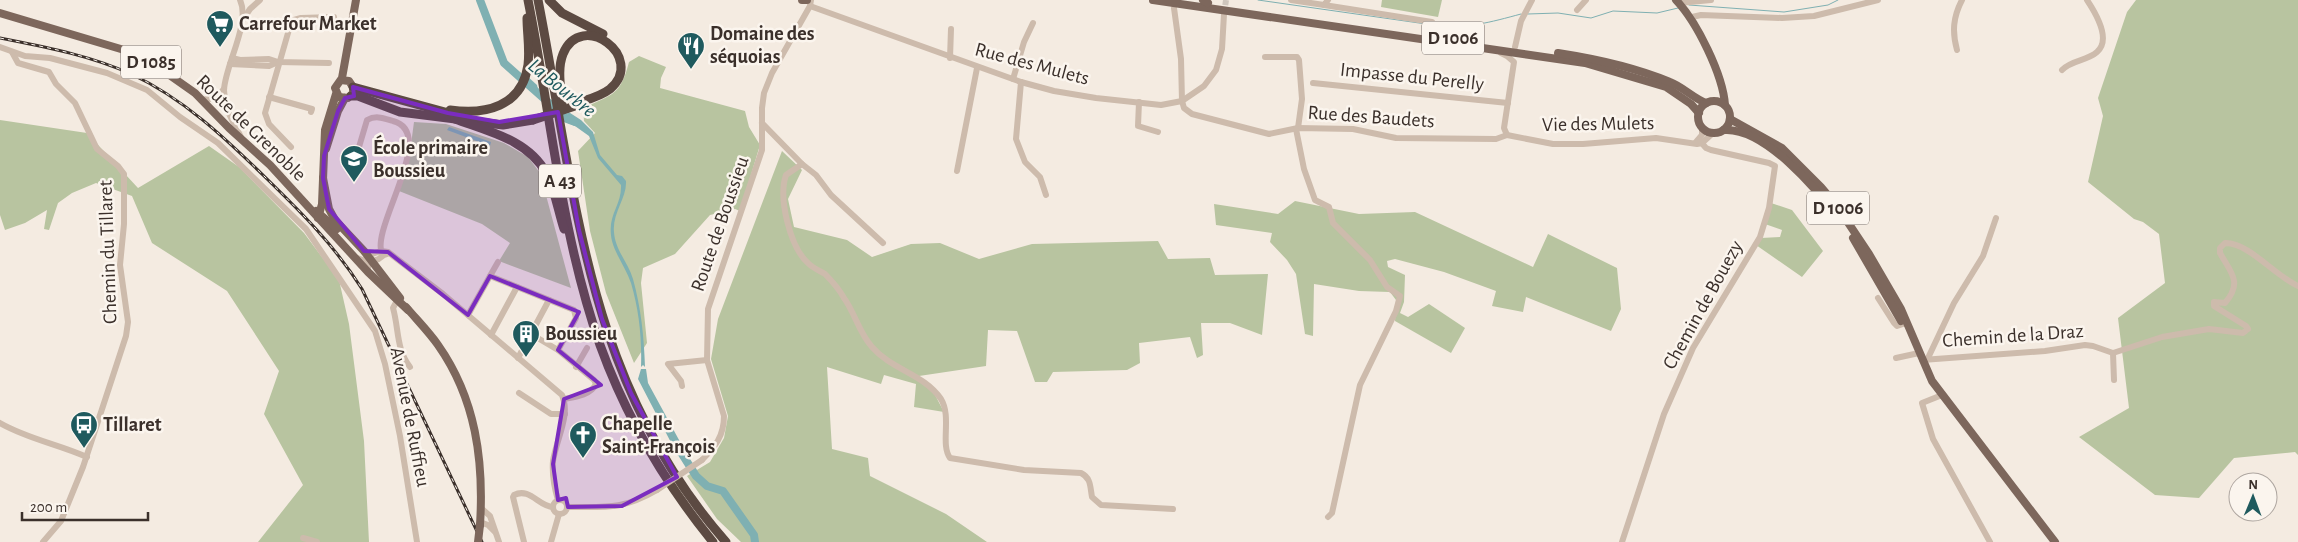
<svg xmlns="http://www.w3.org/2000/svg" width="2298" height="542" font-family="'Alegreya Sans',sans-serif">
	<style>
		.green { fill: #b8c4a0 }
		.water { fill: #7fb0b2 }
		.lines { fill: none; stroke-linecap: round; stroke-linejoin: round }
		.stream { stroke: #7fb0b2; stroke-width: 1 }
		.river { stroke: #7fb0b2; stroke-width: 8 }
		.minor-tunnel { stroke: #cfc6bd; stroke-width: 6; stroke-dasharray: 6 3; stroke-linecap: butt }
		.minor { stroke: #cdbbac; stroke-width: 6 }
		.major { stroke: #7d675c; stroke-width: 8 }
		.highway { stroke: #5c4a42; stroke-width: 9 }
		.rail-casing { stroke: #3b302b; stroke-width: 3 }
		.rail { stroke: #fbf5ee; stroke-width: 1; stroke-dasharray: 4; stroke-linecap: butt }
		.minor-bridge { stroke: #cdbbac; stroke-width: 6 }
		.major-bridge { stroke: #7d675c; stroke-width: 8 }
		.highway-bridge { stroke: #5c4a42; stroke-width: 9 }
		.marked { fill: #7b2cbf; fill-opacity: 0.2; stroke: #7b2cbf; stroke-width: 4; stroke-linejoin: round }
		.labels { text-anchor: middle; dominant-baseline: central; stroke-width: 5; stroke-linejoin: round; paint-order: stroke }
		.shield { fill: #fbf5ee; stroke: #756b66; stroke-width: 1 }
		.shield-label { font-size: 19px; font-weight: bold; fill: #3b302b }
		.poi-label { font-size: 20px; font-weight: bold; fill: #3b302b; stroke: #fbf5ee; text-anchor: start }
		.street-label { font-size: 20px; fill: #3b302b; stroke: #fbf5ee }
		.water-label { font-size: 21px; font-style: italic; fill: #1f5a5e; stroke: #fbf5ee }
	</style>
	<rect width="100%" height="100%" fill="#f4ebe1"/>
	<!-- green -->
	<g class="green">
		<path d="M1382,0H1442L1438,17L1381,7Z"/>
		<path d="M2136,0H2298V455L2295,452L2234,458L2199,498L2155,495L2079,437L2129,408L2118,318L2165,283L2159,234L2143,222L2134,219L2088,182L2103,116L2098,98L2127,12Z"/>
		<path d="M639,56L666,67L661,78L660,88L745,111L749,127L760,145L740,211L735,209L710,215L675,254L643,268L641,283L647,343L634,363L606,293L590,231L578,151L595,133L584,121L583,108C613,94 620,96 629,62Z"/>
		<path d="M0,120L87,133L138,188L209,146L239,167L304,233L339,280L349,324L364,441L369,542H258L303,485L264,414L279,371L227,291L152,243L132,196L96,183L72,193L58,203L49,230L44,229L47,210L25,223L5,230L0,215Z"/>
		<path d="M414,122L446,124L504,143L528,157L540,173L571,288L499,261L510,243L482,224L399,191L410,152Z"/>
		<path d="M782,151L802,170L788,199L794,227L847,240L872,257L911,244L940,243L979,259L1032,244L1158,241L1168,259L1210,258L1215,275L1268,274L1262,335L1230,323H1201L1203,355L1197,358L1190,337L1139,343L1140,363L1127,370L1053,372L1047,382H1035L1017,331L988,330L986,366L919,376L934,393L944,412L914,407L916,384L884,375L881,384L827,367L832,449L868,458L870,476L946,514L987,542H741L717,519L687,476L710,462L724,438L728,416L711,359L718,319Z"/>
		<path d="M1295,201L1359,214L1415,212L1533,267L1548,234L1617,268L1621,309L1611,331L1526,297L1523,312L1492,306L1496,291L1444,272L1395,259L1387,261L1388,267L1405,275L1404,302L1400,313L1408,317L1429,304L1465,328L1451,353L1395,321L1396,300L1390,292L1359,291L1314,284L1313,336L1305,334L1296,274L1287,260L1270,242L1272,233L1216,225L1214,204L1278,214Z"/>
		<path d="M1771,203L1792,210L1823,251L1802,277L1756,245L1761,238L1780,237L1782,230L1765,224Z"/>
	</g>
	<!-- water -->
	<g class="water">
		<path d="M527,76L537,85L540,99L524,85Z"/>
		<path d="M567,111L581,120L593,132L600,155L617,175L622,176L626,181C627,198 612,213 614,232C615,250 628,262 633,279C641,308 644,336 645,367L643,365L641,367C642,338 639,310 631,283C626,268 616,256 612,241C606,215 622,206 621,185L598,158L589,136L575,126L568,123Z"/>
		<path d="M449,127L491,142L490,146L447,130Z"/>
		<path d="M641,369H646L648,383L685,451L678,456L638,379Z"/>
	</g>
	<g class="lines">
		<!-- stream -->
		<g class="stream">
			<path d="M1258,0L1426,24"/>
			<path d="M1689,5L1784,12L1828,5L1838,0"/>
			<path d="M1528,14L1558,13L1591,18L1613,11L1657,13L1678,8"/>
			<path d="M1432,25C1464,30 1491,22 1521,14"/>
		</g>
		<!-- river -->
		<g class="river">
			<path d="M480,0L504,63L567,119L575,122"/>
			<path d="M677,446L696,476L707,486L723,491L754,535L755,542"/>
		</g>
		<!-- minor-tunnel -->
		<path class="minor-tunnel" d="M1224,14L1226,0"/>
		<!-- minor -->
		<g class="minor">
			<path d="M240,0C251,23 225,65 224,90C224,109 233,121 241,137"/>
			<path d="M1291,0L1324,5L1328,0"/>
			<path d="M1679,3L1711,0"/>
			<path d="M1324,5L1432,22"/>
			<path d="M810,6L1021,82L1054,91L1096,98L1161,105L1182,101L1204,86L1216,70L1222,49L1224,14"/>
			<path d="M1174,8L1181,59L1182,101L1184,108L1192,114L1269,134L1298,128L1353,129L1396,138L1496,139L1507,135"/>
			<path d="M1577,10L1586,0"/>
			<path d="M1692,17L1701,15L1782,18L1814,16L1878,0"/>
			<path d="M244,18L250,9L260,0"/>
			<path d="M0,47L25,56L50,58L107,73L147,90L180,117L218,143L306,229L375,331L385,364L400,436L417,542"/>
			<path d="M1515,47L1521,21L1532,0"/>
			<path d="M1957,50C1952,32 1953,17 1962,0"/>
			<path d="M12,52L18,63L49,72L56,84L75,103L97,149L118,166L124,174V224L120,265L128,322L126,336L83,467L61,521L43,542"/>
			<path d="M1501,53L1507,56L1514,62L1504,128L1507,135"/>
			<path d="M1265,57H1297L1299,60L1302,99L1298,128"/>
			<path d="M232,58L240,60L269,59L278,62L329,63"/>
			<path d="M950,58L951,29"/>
			<path d="M230,64L269,66L278,62"/>
			<path d="M2062,70C2071,60 2087,61 2097,52C2112,39 2095,12 2087,0"/>
			<path d="M1013,79L1024,42L1033,23"/>
			<path d="M1021,82L1016,139L1025,162L1040,177L1046,195"/>
			<path d="M1313,83L1508,103"/>
			<path d="M269,97L312,109L311,112"/>
			<path d="M201,100L216,98L224,89"/>
			<path d="M1139,102L1138,126L1158,132"/>
			<path d="M762,123L802,164L786,175C778,198 790,248 809,264C813,268 820,271 825,274C832,281 839,289 844,298C855,313 859,333 872,347C892,370 924,374 941,399C952,417 940,444 950,458L1024,470L1081,473C1091,478 1090,486 1092,497L1101,505L1173,509"/>
			<path d="M1296,129L1304,169L1315,200L1329,207L1333,223L1370,260L1387,287L1400,296L1396,311L1360,385L1332,513L1328,517"/>
			<path d="M1507,135L1553,144H1583L1656,138L1697,144L1702,143L1713,133"/>
			<path d="M1696,142L1702,135V127"/>
			<path d="M291,147L269,124L265,113L290,26L294,20L301,18L334,17"/>
			<path d="M359,147L367,120C376,115 383,118 393,121C439,133 370,227 382,254"/>
			<path d="M802,164L816,175L831,195L883,243"/>
			<path d="M957,171L977,68"/>
			<path d="M355,257C361,260 370,263 376,260C381,259 381,255 387,254"/>
			<path d="M368,272V264L372,254L381,251L388,252L443,294L562,395C571,415 556,440 553,461C552,474 554,487 558,500"/>
			<path d="M490,276L498,262"/>
			<path d="M399,297L393,308C399,329 396,349 410,367"/>
			<path d="M1878,298L1894,323L1897,326L1903,324"/>
			<path d="M468,315L490,276L574,310L576,318L558,350"/>
			<path d="M531,334L558,350L594,380L596,384C591,395 575,397 564,399"/>
			<path d="M491,335L517,287"/>
			<path d="M2113,353L2114,380"/>
			<path d="M518,358L549,300"/>
			<path d="M1896,358L1919,353"/>
			<path d="M1928,358L1954,303L1983,256L1996,218"/>
			<path d="M1922,360L2045,351L2085,345L2093,346L2113,353L2162,337L2209,329L2243,333L2248,329L2246,326L2214,306V302L2225,303C2243,282 2231,273 2220,253V248L2225,243C2248,242 2275,276 2298,286"/>
			<path d="M576,367L587,348"/>
			<path d="M682,386L681,381L668,364L707,360"/>
			<path d="M519,393L551,414H565"/>
			<path d="M1942,395L1922,403L1933,439L1990,542"/>
			<path d="M0,423C28,439 58,444 87,457"/>
			<path d="M702,460C715,447 724,436 724,416L707,360L708,309L762,150V108L764,93L772,73L810,6L811,0"/>
			<circle cx="560" cy="507" r="7"/>
			<path d="M568,507C605,507 623,510 657,490"/>
			<path d="M481,508L490,516L499,542"/>
			<path d="M480,522L488,525L495,532"/>
			<path d="M303,538L317,542"/>
			<path d="M524,542L513,497L514,495C530,487 539,507 553,507"/>
			<path d="M551,542L559,514"/>
			<path d="M1622,542L1664,414L1693,348L1760,237L1769,208L1775,166L1769,163L1711,150L1706,148L1699,140"/>
		</g>
		<!-- major -->
		<g class="major">
			<path d="M802,0H807"/>
			<path d="M1153,0L1585,63L1666,87L1691,104L1699,113"/>
			<path d="M1203,0L1208,3"/>
			<path d="M1676,0C1697,22 1723,75 1725,105"/>
			<path d="M0,13L141,55L195,93L229,128L270,165L368,272L408,310"/>
			<path d="M1558,53C1597,59 1634,67 1670,82C1683,87 1693,98 1706,103"/>
			<path d="M341,80L349,81L353,87V93L348,98L339,97L335,88L342,78L356,0"/>
			<circle cx="1714" cy="117" r="16"/>
			<path d="M1730,119L1782,148L1821,187L1837,206L1869,254L1901,309L1932,381L2055,542"/>
			<path d="M1724,130C1765,127 1818,191 1840,220"/>
			<path d="M326,149L338,111L345,98"/>
			<path d="M323,178L329,209L335,220L364,251L400,298"/>
			<path d="M316,211L337,229"/>
			<path d="M318,218L322,204L325,130L336,94"/>
			<path d="M1853,238L1901,321"/>
			<path d="M406,307C417,320 429,332 438,345C476,399 484,461 480,525"/>
		</g>
		<!-- highway -->
		<g class="highway">
			<path d="M528,0C551,115 561,234 600,345C626,417 665,483 713,542"/>
			<path d="M538,0C577,198 585,382 726,542"/>
			<path d="M549,0L562,13L603,34"/>
			<path d="M353,87L456,115"/>
			<path d="M351,96H358L400,112L503,125L533,120"/>
			<path d="M562,104C561,88 557,69 563,54C581,9 647,57 610,89C600,97 586,100 574,104"/>
			<path d="M450,110C485,115 522,107 528,65C530,49 527,33 527,18"/>
			<path d="M455,119C487,131 529,140 546,173C555,190 558,210 564,229"/>
		</g>
		<defs>
			<path id="rail" d="M0,38C45,47 89,55 131,74C183,98 225,138 265,177C301,212 335,246 362,289L482,542"/>
		</defs>
		<!-- rail casing -->
		<use href="#rail" class="rail-casing"/>
		<!-- rail -->
		<use href="#rail" class="rail"/>
		<!-- minor-bridge -->
		<path class="minor-bridge" d="M657,490L702,460"/>
		<!-- major-bridge -->
		<path class="major-bridge" d="M478,542L480,525"/>
		<!-- highway-bridge -->
		<path class="highway-bridge" d="M533,120L575,106"/>
	</g>
	<!-- marked area -->
	<path class="marked" d="M353,87L448,113L499,122L558,112L579,230L602,319L631,393L677,477L622,506L568,507L566,498L558,500L553,464L564,399L601,385L558,350L579,312L490,276L468,315L388,252L364,251L329,209L323,178L324,156L338,111L345,98L354,96Z"/>
	<!-- icons -->
	<defs>
		<symbol id="supermarket-pin" viewBox="-11 -11 22 30"><path d="M0 17L-7.5 6A9.5 9.5 0 1 1 7.5 6Z" fill="#1f5a5e" stroke="#fbf5ee"/><path d="M-6-5.5h2.5l.6 2H6L4.5 2H-2.5L-4.4-4H-6ZM-1.5 3.2a1.3 1.3 0 1 0 .1 0ZM3 3.2a1.3 1.3 0 1 0 .1 0Z" fill="#fff"/></symbol>
		<symbol id="restaurant-pin" viewBox="-11 -11 22 30"><path d="M0 17L-7.5 6A9.5 9.5 0 1 1 7.5 6Z" fill="#1f5a5e" stroke="#fbf5ee"/><path d="M-5-6h1v4h1v-4h1v4h1v-4h1v5L-1.5 .5V6h-2V.5L-5-1ZM5-6V6H3V1.5H1.5Q1.5-4 5-6Z" fill="#fff"/></symbol>
		<symbol id="school-pin" viewBox="-11 -11 22 30"><path d="M0 17L-7.5 6A9.5 9.5 0 1 1 7.5 6Z" fill="#1f5a5e" stroke="#fbf5ee"/><path d="M0-5L7-2L0 1L-7-2ZM-4 1L0 2.5L4 1V4Q0 6-4 4Z" fill="#fff"/></symbol>
		<symbol id="building-pin" viewBox="-11 -11 22 30"><path d="M0 17L-7.5 6A9.5 9.5 0 1 1 7.5 6Z" fill="#1f5a5e" stroke="#fbf5ee"/><path d="M-4-6H4V6H1V3H-1V6H-4ZM-2.5-4.3h1.7v1.8h-1.7ZM.8-4.3h1.7v1.8H.8ZM-2.5-1h1.7V.8h-1.7ZM.8-1h1.7V.8H.8Z" fill="#fff"/></symbol>
		<symbol id="bus-pin" viewBox="-11 -11 22 30"><path d="M0 17L-7.5 6A9.5 9.5 0 1 1 7.5 6Z" fill="#1f5a5e" stroke="#fbf5ee"/><path d="M-5-6H5V4H4V6H2V4H-2V6H-4V4H-5ZM-3.5-4V0h7V-4ZM-3.5 1.2v1.5H-2V1.2ZM2 1.2v1.5H3.5V1.2Z" fill="#fff"/></symbol>
		<symbol id="church-pin" viewBox="-11 -11 22 30"><path d="M0 17L-7.5 6A9.5 9.5 0 1 1 7.5 6Z" fill="#1f5a5e" stroke="#fbf5ee"/><path d="M-1.2-6h2.4v3.5h3.3v2.4h-3.3V6h-2.4V-.1h-3.3v-2.4h3.3Z" fill="#fff"/></symbol>
	</defs>
	<g fill-rule="evenodd">
		<use href="#supermarket-pin" x="204" y="8" width="32" height="43"/>
		<use href="#restaurant-pin" x="675" y="30" width="32" height="43"/>
		<use href="#school-pin" x="338" y="143" width="32" height="43"/>
		<use href="#building-pin" x="510" y="318" width="32" height="43"/>
		<use href="#bus-pin" x="68" y="409" width="32" height="43"/>
		<use href="#church-pin" x="567" y="419" width="32" height="43"/>
	</g>
	<g class="labels">
		<!-- shield labels -->
		<g class="shield">
			<rect x="1422" y="21.5" width="62" height="33" rx="4"/>
			<rect x="121" y="45.5" width="60" height="33" rx="4"/>
			<rect x="539" y="164.5" width="42" height="33" rx="4"/>
			<rect x="1807" y="191.5" width="62" height="33" rx="4"/>
		</g>
		<g class="shield-label">
			<text x="1453" y="38">D 1006</text>
			<text x="151" y="62">D 1085</text>
			<text x="560" y="181">A 43</text>
			<text x="1838" y="208">D 1006</text>
		</g>
		<!-- poi labels -->
		<g class="poi-label">
			<text x="239" y="24">Carrefour Market</text>
			<text x="710" y="34">Domaine des<tspan x="710" dy="23">séquoias</tspan></text>
			<text x="373" y="148">École primaire<tspan x="373" dy="23">Boussieu</tspan></text>
			<text x="545" y="334">Boussieu</text>
			<text x="602" y="424">Chapelle<tspan x="602" dy="23">Saint-François</tspan></text>
			<text x="103" y="425">Tillaret</text>
		</g>
		<!-- street labels -->
		<g class="street-label">
			<text transform="translate(1032 64) rotate(15)">Rue des Mulets</text>
			<text transform="translate(1412 77) rotate(6)">Impasse du Perelly</text>
			<text transform="translate(1371 117) rotate(4)">Rue des Baudets</text>
			<text transform="translate(1598 124) rotate(-1)">Vie des Mulets</text>
			<text transform="translate(251 128) rotate(44)">Route de Grenoble</text>
			<text transform="translate(720 224) rotate(-71)">Route de Boussieu</text>
			<text transform="translate(108 252) rotate(-92)">Chemin du Tillaret</text>
			<text transform="translate(1703 305) rotate(-61)">Chemin de Bouezy</text>
			<text transform="translate(2013 336) rotate(-4)">Chemin de la Draz</text>
			<text transform="translate(410 417) rotate(79)">Avenue de Ruffieu</text>
		</g>
		<!-- water labels -->
		<g class="water-label">
			<text transform="translate(562 88) rotate(39)">La Bourbre</text>
		</g>
	</g>
	<!-- north arrow -->
	<g transform="translate(2253 497) rotate(1)"><circle r="24" fill="#fbf5ee" stroke="#aea6a0"/>
	<path d="M0-4L9 19L0 12L-9 19Z" fill="#1f5a5e"/>
	<text y="-8" font-size="14" font-weight="bold" text-anchor="middle" fill="#3b302b">N</text>
	</g>
	<!-- scale -->
	<path d="M22 512v8h126v-8" fill="none" stroke="#3b302b" stroke-width="2.5"/>
	<text x="30" y="512" font-size="15" fill="#3b302b" stroke="#fbf5ee" stroke-width="4" paint-order="stroke">200 m</text>
</svg>
